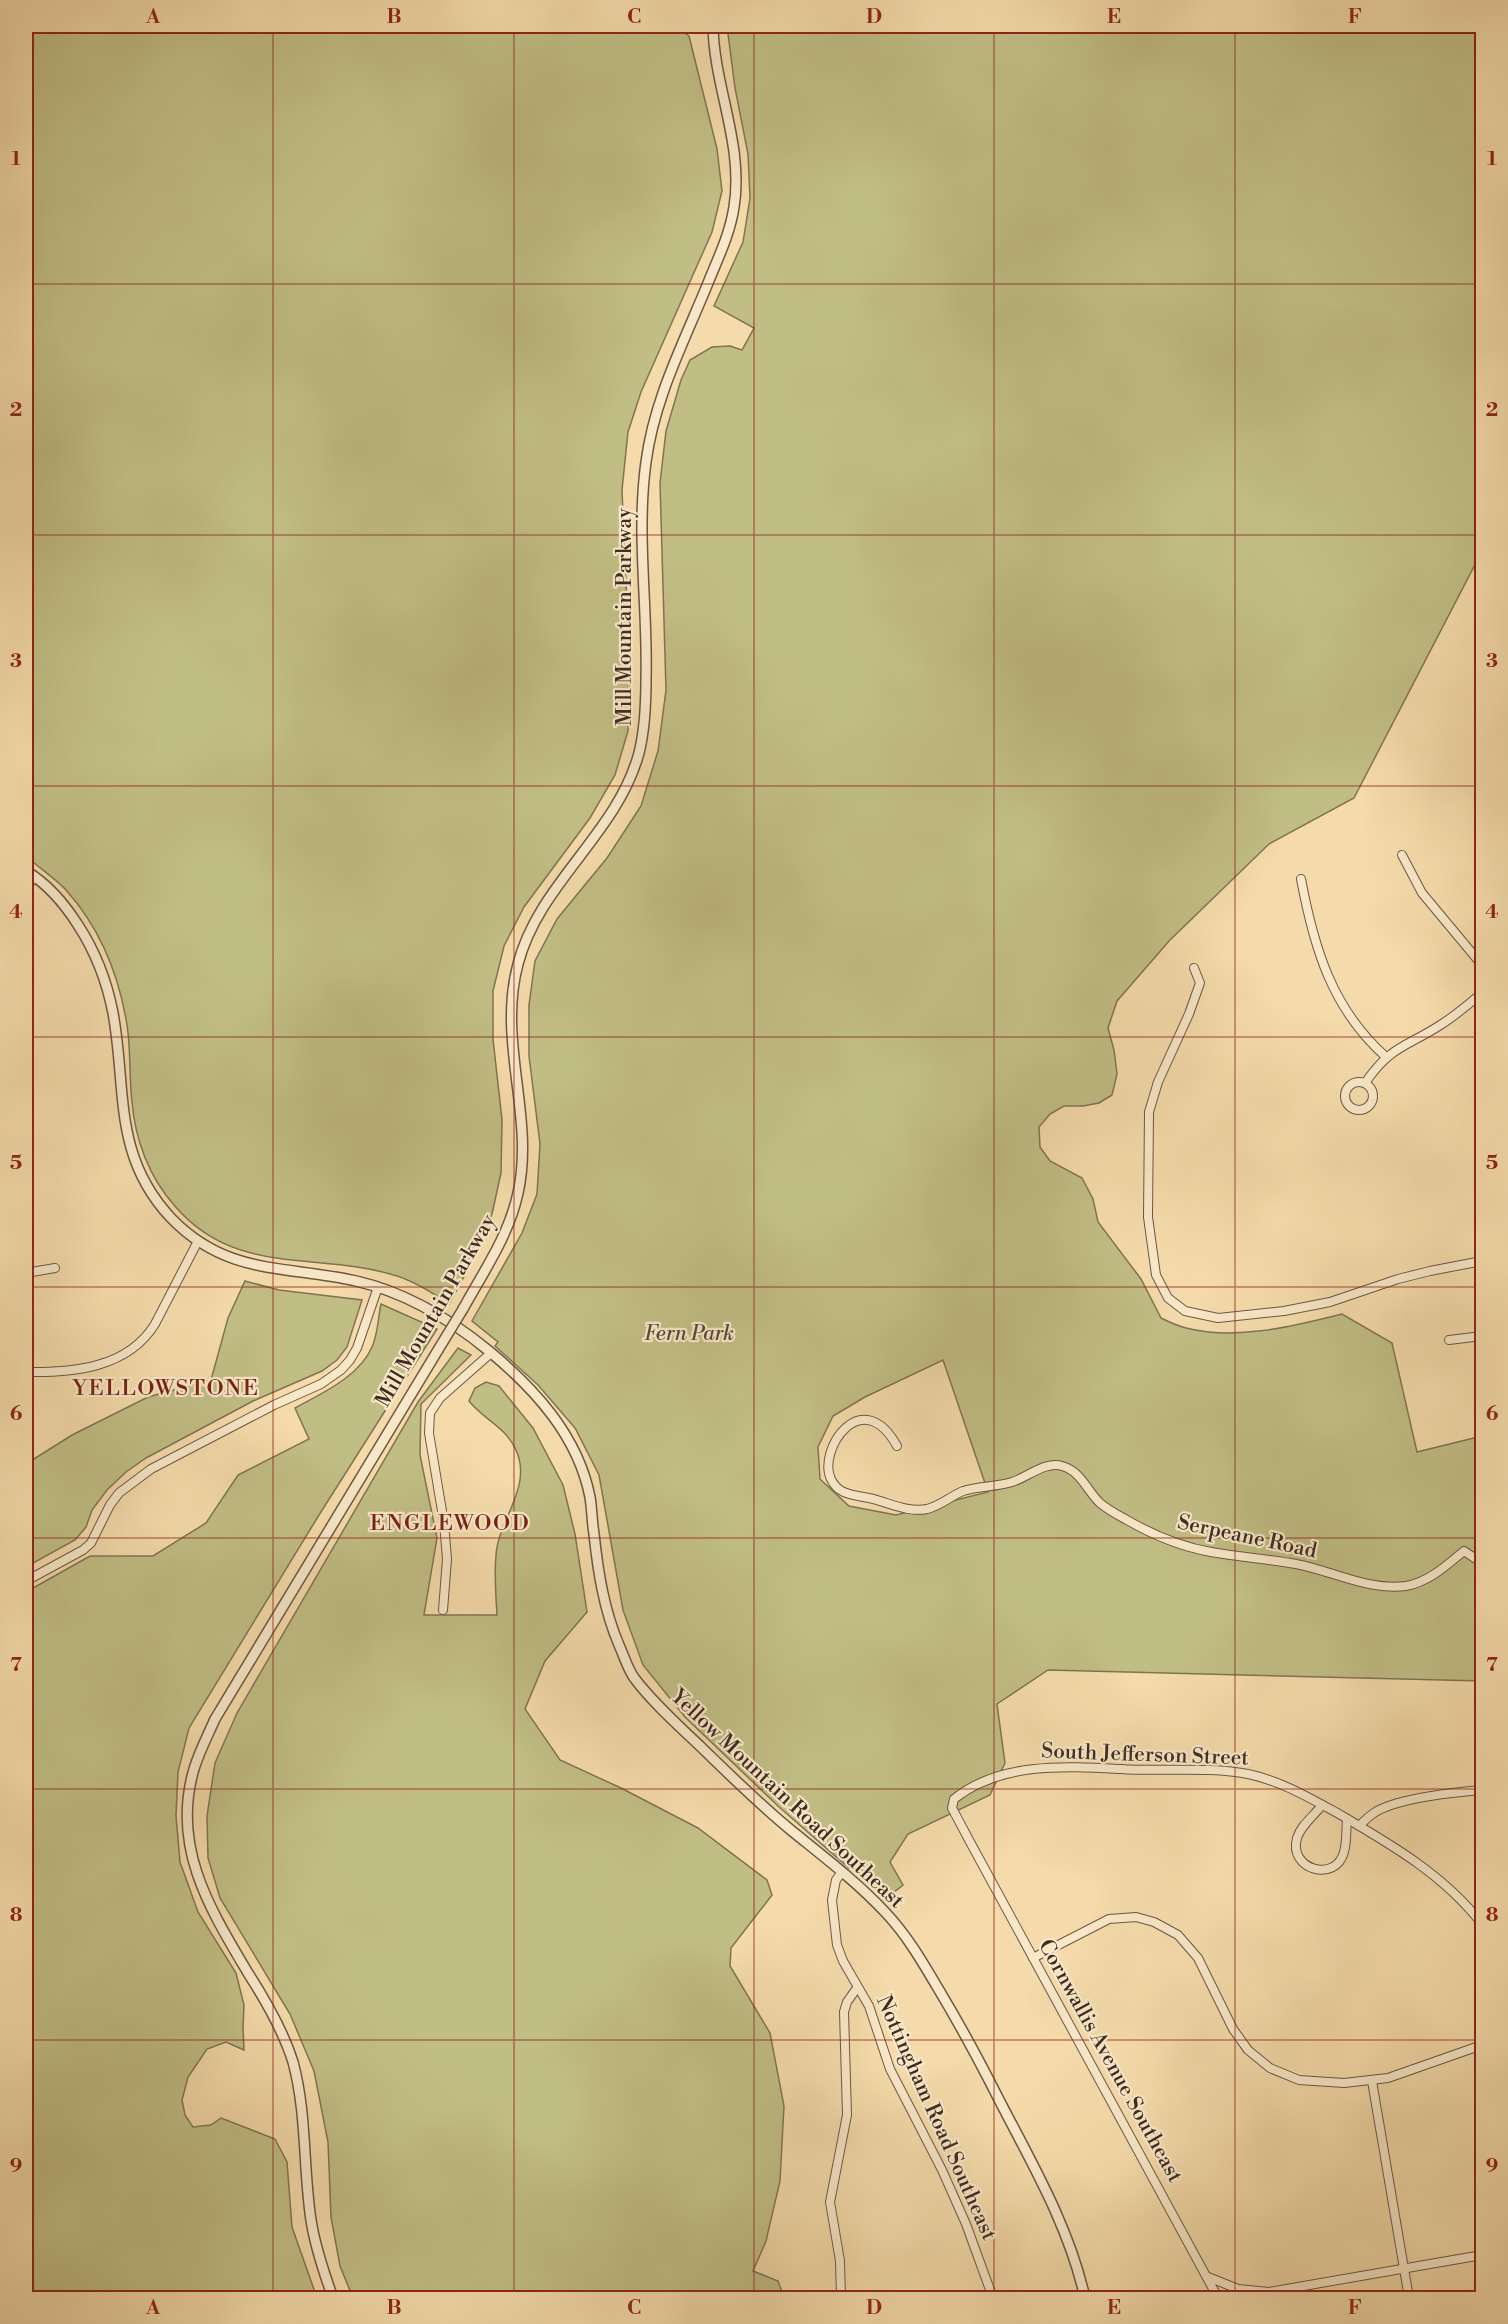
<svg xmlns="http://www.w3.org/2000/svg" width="1508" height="2324" font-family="'Libre Bodoni',serif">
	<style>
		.green { fill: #c1be85; stroke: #807454; stroke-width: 1.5; fill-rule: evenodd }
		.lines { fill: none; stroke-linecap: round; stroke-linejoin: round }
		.minor-casing { stroke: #6c5745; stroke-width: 10 }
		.tertiary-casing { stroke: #6c5745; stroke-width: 12 }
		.minor { stroke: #f8e8c8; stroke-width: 8 }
		.tertiary { stroke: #f8e8c8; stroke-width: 9 }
		.tertiary-bridge-casing { stroke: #6c5745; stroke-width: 12; stroke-linecap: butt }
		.tertiary-bridge { stroke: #f8e8c8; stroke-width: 9 }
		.grid { fill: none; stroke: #8f2418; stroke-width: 1.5; stroke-opacity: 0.55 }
		.labels { text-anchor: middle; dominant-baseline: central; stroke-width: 4.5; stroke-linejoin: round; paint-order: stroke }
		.street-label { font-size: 21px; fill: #3e2b23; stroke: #f8e8c8 }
		.park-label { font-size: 21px; font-style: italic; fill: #584837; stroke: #f8e8c8 }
		.neighbourhood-label { font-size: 22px; letter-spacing: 1.5px; fill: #7a1f14; stroke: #f8e8c8 }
		.neatline { fill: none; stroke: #8f2418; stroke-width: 2 }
		.grid-label { font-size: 20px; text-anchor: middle; font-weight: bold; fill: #8f2418 }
	</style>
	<rect width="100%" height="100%" fill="#f5dbab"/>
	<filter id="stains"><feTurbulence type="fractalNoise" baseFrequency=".00333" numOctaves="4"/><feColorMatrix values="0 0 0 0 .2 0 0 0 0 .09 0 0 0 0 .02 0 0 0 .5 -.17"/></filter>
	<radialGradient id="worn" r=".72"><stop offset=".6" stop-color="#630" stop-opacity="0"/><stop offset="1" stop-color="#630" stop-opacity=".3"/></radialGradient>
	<!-- green -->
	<g class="green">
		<path d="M26,26H675L689,36L717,149L722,191L712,232L641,392L628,432L622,490L630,677L628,731L615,775L590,818L524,907L504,946L493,991V1039L502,1120L501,1173L492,1214L473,1260L449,1304C433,1293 416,1282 397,1276C319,1251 235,1278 174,1205C149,1177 135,1139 132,1102C129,1076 131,1050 127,1025C119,975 100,928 66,890C56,879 43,871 32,861L26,859Z"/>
		<path d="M727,26H1482V551L1354,798L1269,844L1170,940L1117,1001L1108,1028L1114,1050L1117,1074L1112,1095L1099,1103L1083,1106H1064L1050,1114L1039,1127L1040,1147L1050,1161L1082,1178L1093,1199L1098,1222L1141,1279L1161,1318C1169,1322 1178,1326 1186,1328C1237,1341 1293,1326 1342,1314L1392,1343L1417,1452L1482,1436V1681L1048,1670L997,1704L1005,1763L990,1795L908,1834L890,1862L903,1885L884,1900L867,1874L855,1865L849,1868L779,1807L685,1717L643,1665L623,1610L599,1475L575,1428L538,1385L495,1346L498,1342L472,1321L522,1233L537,1194L540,1144L529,1056V1005L535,961L557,919L607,858L641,806L658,751L666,690L660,483L666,431L681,380L690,360L712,347L730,346L742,350L754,328L714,306L743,242L750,198L748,154L735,88ZM943,1360L988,1492L896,1515L849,1506L820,1479L818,1447L833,1416L865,1397Z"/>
		<path d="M245,1281L279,1290L362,1300L347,1347L337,1360L322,1371L253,1401L146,1458L126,1472L107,1490L92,1510L86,1527L75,1540L26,1567V1464L72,1435L148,1397L211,1380L228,1318Z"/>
		<path d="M381,1304L437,1329L319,1515L189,1728L178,1772L176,1816L180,1862L198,1912L236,1973L244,2005L243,2027L244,2050L226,2042L207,2049L188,2077L182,2100L185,2115L193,2127L211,2125L221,2118L275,2139L287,2162L292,2227L317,2298H26V1592L90,1556H153L206,1523L238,1475L309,1439L295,1408C322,1393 359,1377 372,1347C378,1334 378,1318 381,1304Z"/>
		<path d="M458,1348L471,1355L421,1404L420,1455L437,1538L424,1615H497C496,1596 494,1575 496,1555C498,1520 533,1487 516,1450C506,1427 483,1419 469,1401L475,1388L486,1382L499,1386L533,1428L563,1485L575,1534L587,1612L545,1661L525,1709L560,1760L621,1788L698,1828L767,1880L772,1895L731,1948L730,1966L770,2033L784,2106L780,2181L766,2241L753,2271L778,2281L784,2298H353L340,2266L331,2217L328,2142L314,2071L290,2014L220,1898L208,1858L207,1816L215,1763L237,1713L418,1402Z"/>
	</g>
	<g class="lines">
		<defs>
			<g id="minor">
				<path d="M1402,855L1422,893L1482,965"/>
				<path d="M1301,879C1314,948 1332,1009 1386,1057"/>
				<path d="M26,890L34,876"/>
				<path d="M1194,968L1200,983L1189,1014L1158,1082L1149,1112L1148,1217L1156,1275L1168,1298L1185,1311L1218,1318L1284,1311L1330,1302L1398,1279L1430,1271L1482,1261"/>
				<circle cx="1359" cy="1096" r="14"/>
				<path d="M1365,1083C1391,1045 1407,1047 1442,1024C1456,1015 1469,1004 1482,993"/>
				<path d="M26,1273L55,1268"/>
				<path d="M1449,1340L1482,1336"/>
				<path d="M26,1372C73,1373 128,1368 155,1324L198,1241"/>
				<path d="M897,1446C862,1383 817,1450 831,1479C838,1495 854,1495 869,1498C888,1502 907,1513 927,1509C940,1506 951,1496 963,1491C979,1486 996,1487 1012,1482C1028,1477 1045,1461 1062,1466C1081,1471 1087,1491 1100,1503C1108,1510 1118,1515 1127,1520C1153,1535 1182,1547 1211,1552C1239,1557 1268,1559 1296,1564C1333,1571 1368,1591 1406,1586C1429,1582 1447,1565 1464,1551L1482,1563"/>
				<path d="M26,1581L83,1550L91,1543L110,1505L119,1493L151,1469L274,1405L321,1384L341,1370L350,1360L357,1348L378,1287"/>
				<path d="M443,1610L447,1559L444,1523L429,1433L430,1413L440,1398L491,1353"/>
				<path d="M1322,1805C1314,1816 1301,1825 1297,1838C1288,1870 1336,1883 1344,1852C1347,1842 1346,1829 1347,1819"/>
				<path d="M1359,1826C1365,1820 1370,1815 1377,1811C1401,1798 1455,1792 1482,1790"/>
				<path d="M842,1872L836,1880L832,1900L837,1945L843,1961L869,2006L890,2069L942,2170L966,2224L993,2298"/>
				<path d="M1033,1958L1109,1919L1136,1917L1154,1922L1178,1935L1198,1958L1233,2029L1248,2050L1270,2068L1299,2080L1344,2083L1388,2078L1482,2045"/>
				<path d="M1372,2081L1409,2298"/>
				<path d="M1208,2277L1238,2289L1269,2292L1482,2255"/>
				<path d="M841,2298L840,2261L830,2202L847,2115L844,2012L847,2002L857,1988"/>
				<path d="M1218,2298L969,1840L952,1808L954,1799C1000,1762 1065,1766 1121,1769C1161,1772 1209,1766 1248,1774C1281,1781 1310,1798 1339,1814C1392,1845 1444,1875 1482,1924"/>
			</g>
			<g id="tertiary">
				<path d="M26,871C48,884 64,903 78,925C95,951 107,982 113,1013C127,1089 112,1155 171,1218C227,1276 285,1265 356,1281C405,1292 450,1319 489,1351C535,1389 578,1436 590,1497C592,1509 592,1522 594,1534C598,1572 604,1610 619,1645C624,1656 628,1670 635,1679C654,1704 679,1726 701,1747C731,1776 760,1805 792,1831C824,1857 857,1882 885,1912C907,1935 923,1963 939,1990C957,2020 974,2051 990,2082C1025,2152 1068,2221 1085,2298"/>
				<path d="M463,1309C484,1271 509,1235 518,1193C535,1117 497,1042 518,964C539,883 617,834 639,753C645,729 646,704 646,679C648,607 636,534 646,462C654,399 684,342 708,283C718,258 730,234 734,207C744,145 714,87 713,26"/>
				<path d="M333,2298C324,2273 315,2247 311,2220C303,2167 307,2114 293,2062C283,2030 266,2001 248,1973C210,1909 171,1847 194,1769C199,1752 208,1735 215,1719L438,1350"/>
			</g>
		</defs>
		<!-- minor casing -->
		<use href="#minor" class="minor-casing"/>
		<!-- tertiary casing -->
		<use href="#tertiary" class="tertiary-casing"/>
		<!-- minor -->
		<use href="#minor" class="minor"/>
		<!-- tertiary -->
		<use href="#tertiary" class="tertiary"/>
		<defs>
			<path id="tertiary-bridge" d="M438,1350L463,1309"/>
		</defs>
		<!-- tertiary-bridge casing -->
		<use href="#tertiary-bridge" class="tertiary-bridge-casing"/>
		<!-- tertiary-bridge -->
		<use href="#tertiary-bridge" class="tertiary-bridge"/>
	</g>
	<!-- grid -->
	<path class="grid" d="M273,26V2298M514,26V2298M754,26V2298M994,26V2298M1235,26V2298M26,284H1482M26,535H1482M26,786H1482M26,1037H1482M26,1287H1482M26,1538H1482M26,1789H1482M26,2040H1482"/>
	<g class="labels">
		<!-- street labels -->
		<g class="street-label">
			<text transform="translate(625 617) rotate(-90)">Mill Mountain Parkway</text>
			<text transform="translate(436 1311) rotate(-60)">Mill Mountain Parkway</text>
			<text transform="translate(1247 1537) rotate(12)">Serpeane Road</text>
			<text transform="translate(1145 1755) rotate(2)">South Jefferson Street</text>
			<text transform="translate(787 1799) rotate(43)">Yellow Mountain Road Southeast</text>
			<text transform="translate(1110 2061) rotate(61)">Cornwallis Avenue Southeast</text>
			<text transform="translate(936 2118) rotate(66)">Nottingham Road Southeast</text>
		</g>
		<!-- park labels -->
		<g class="park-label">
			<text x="689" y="1334">Fern Park</text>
		</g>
		<!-- neighbourhood labels -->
		<g class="neighbourhood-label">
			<text x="166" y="1388">YELLOWSTONE</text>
			<text x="450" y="1523">ENGLEWOOD</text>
		</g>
	</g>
	<!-- margin -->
	<rect width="1508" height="2324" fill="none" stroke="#f5dbab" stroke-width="66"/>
	<rect x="33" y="33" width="1442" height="2258" class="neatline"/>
	<g class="grid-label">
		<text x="153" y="23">A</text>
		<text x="394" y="23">B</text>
		<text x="634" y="23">C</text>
		<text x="874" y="23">D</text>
		<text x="1114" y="23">E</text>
		<text x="1355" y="23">F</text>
		<text x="16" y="165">1</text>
		<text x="1492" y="165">1</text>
		<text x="16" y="416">2</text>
		<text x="1492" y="416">2</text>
		<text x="16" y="667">3</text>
		<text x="1492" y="667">3</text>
		<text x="16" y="918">4</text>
		<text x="1492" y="918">4</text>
		<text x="16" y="1169">5</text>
		<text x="1492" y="1169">5</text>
		<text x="16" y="1420">6</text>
		<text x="1492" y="1420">6</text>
		<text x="16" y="1671">7</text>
		<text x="1492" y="1671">7</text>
		<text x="16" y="1921">8</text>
		<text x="1492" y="1921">8</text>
		<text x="16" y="2172">9</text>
		<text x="1492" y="2172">9</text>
		<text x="153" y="2314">A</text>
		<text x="394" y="2314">B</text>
		<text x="634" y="2314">C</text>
		<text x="874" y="2314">D</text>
		<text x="1114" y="2314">E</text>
		<text x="1355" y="2314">F</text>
	</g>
	<rect width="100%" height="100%" filter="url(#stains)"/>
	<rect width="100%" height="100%" fill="url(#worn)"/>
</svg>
